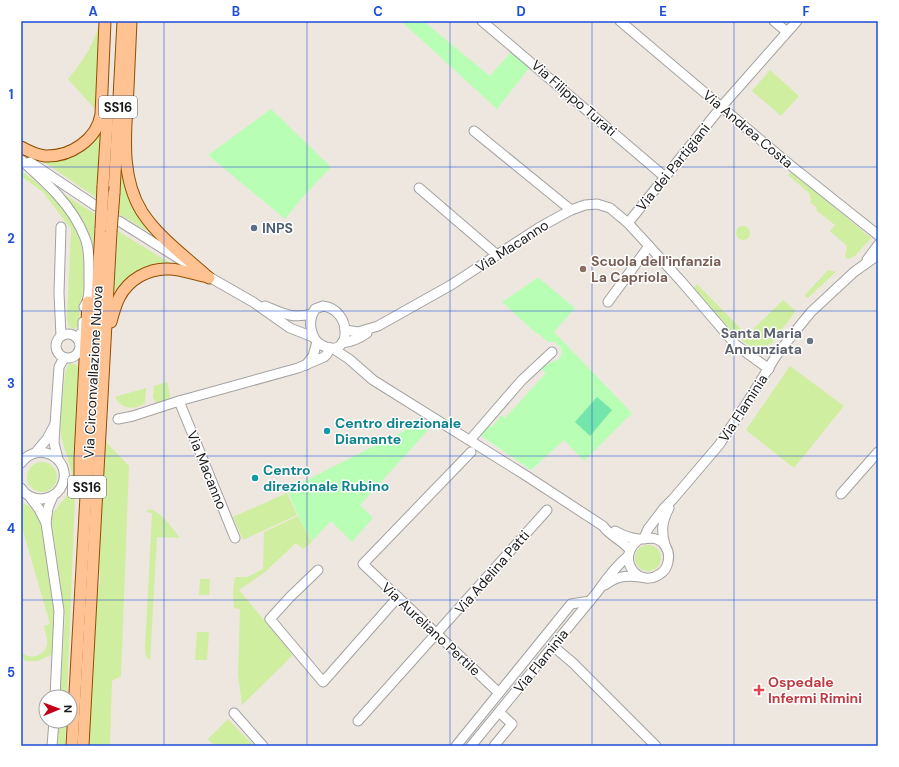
<svg xmlns="http://www.w3.org/2000/svg" width="899" height="767" font-family="'DM Sans',sans-serif">
	<style>
		.grass { fill: #d0ee9f }
		.park { fill: #b9feb5 }
		.pitch { fill: #74e5ab }
		.lines { fill: none; stroke-linecap: round; stroke-linejoin: round }
		.minor-casing { stroke: #a2a2a2; stroke-width: 11 }
		.major-casing { stroke: #914e00; stroke-width: 13 }
		.minor { stroke: #fff; stroke-width: 9 }
		.major { stroke: #ffc292; stroke-width: 11 }
		.major-bridge-casing { stroke: #914e00; stroke-width: 13; stroke-linecap: butt }
		.major-bridge { stroke: #ffc292; stroke-width: 11 }
		.grid { fill: none; stroke: #1d4ed8; stroke-width: 1; stroke-opacity: 0.55 }
		.service-dot { fill: #5c6f8a; stroke: #fff; stroke-width: 1.5 }
		.education-dot { fill: #8d6e63; stroke: #fff; stroke-width: 1.5 }
		.worship-dot { fill: #6b7280; stroke: #fff; stroke-width: 1.5 }
		.culture-dot { fill: #0f9aa8; stroke: #fff; stroke-width: 1.5 }
		.health-dot { fill: #e0444e; stroke: #fff; stroke-width: 1.5 }
		.labels { text-anchor: middle; dominant-baseline: central; stroke-width: 3; stroke-linejoin: round; paint-order: stroke }
		.shield { fill: #fff; stroke: #5f5f5f; stroke-width: 1 }
		.shield-label { font-size: 13px; font-weight: bold; fill: #1b1b1b }
		.street-label { font-size: 14px; fill: #1b1b1b; stroke: #fff }
		.service-label { font-size: 14px; font-weight: bold; fill: #4e5e75; stroke: #fff; text-anchor: start }
		.education-label { font-size: 14px; font-weight: bold; fill: #785e54; stroke: #fff; text-anchor: start }
		.worship-label { font-size: 14px; font-weight: bold; fill: #5b616d; stroke: #fff; text-anchor: end }
		.culture-label { font-size: 14px; font-weight: bold; fill: #0d838f; stroke: #fff; text-anchor: start }
		.health-label { font-size: 14px; font-weight: bold; fill: #be3a42; stroke: #fff; text-anchor: start }
		.neatline { fill: none; stroke: #1d4ed8; stroke-width: 1.5 }
		.grid-label { font-size: 13px; text-anchor: middle; font-weight: bold; fill: #1d4ed8 }
	</style>
	<rect width="100%" height="100%" fill="#eee7df"/>
	<!-- grass -->
	<g class="grass">
		<path d="M100,22L95,109L68,79C84,60 93,46 100,22Z"/>
		<path d="M770,70L799,96L781,116L752,91Z"/>
		<path d="M101,130L97,198L44,162C71,160 86,153 101,130Z"/>
		<path d="M122,147L123,169L157,237L118,213Z"/>
		<path d="M21,171C44,186 71,213 80,240C85,252 85,281 83,294C82,297 81,300 80,303C78,311 82,323 75,329L69,327L67,319L71,229L43,192L21,176Z"/>
		<path d="M792,172L871,238L855,256L848,259L845,256L847,246L830,231L835,225L816,210L817,208L810,202L811,200L809,193L788,175Z"/>
		<path d="M62,193L95,214L93,247L83,222Z"/>
		<circle cx="743" cy="233" r="7"/>
		<path d="M118,231L170,263C142,263 128,275 114,298Z"/>
		<path d="M828,270L836,272L808,298L806,297L805,295Z"/>
		<path d="M697,284L747,335L783,300L796,311L771,344L757,350L752,348L736,336L694,288Z"/>
		<path d="M70,363L77,365L80,372L67,697H60L65,617L51,518C56,505 69,498 72,485C75,471 63,450 61,434C59,416 64,391 65,373L68,365Z"/>
		<path d="M790,366L844,406L794,468L746,430Z"/>
		<path d="M167,382L170,395V399L159,403L155,402L153,397L154,386Z"/>
		<path d="M146,388L145,403C134,411 121,409 115,397Z"/>
		<path d="M106,442L129,466L121,676L112,681L110,746H88L96,600L100,581L99,559Z"/>
		<circle cx="42" cy="477" r="15"/>
		<path d="M287,493L297,515L243,540L233,517Z"/>
		<path d="M21,502L34,509L42,522L55,619L53,654L38,661H25L21,652C29,660 44,657 47,645C48,639 45,632 44,626L50,624L21,524Z"/>
		<path d="M149,509C160,510 173,529 180,538L157,537L150,661L146,656L145,649L152,513L146,512Z"/>
		<path d="M298,516L312,542L303,549L296,543L265,572L239,590L293,655L242,705L238,675L240,609L234,608L233,591L235,577H247L263,569L264,532Z"/>
		<circle cx="648" cy="558" r="13"/>
		<path d="M200,579H210L209,595H199Z"/>
		<path d="M197,632H209L207,660H195Z"/>
		<path d="M228,719L254,746H214L208,739Z"/>
		<path d="M59,721H66L65,746H57Z"/>
	</g>
	<!-- park -->
	<g class="park">
		<path d="M401,21H423L490,76L511,52L529,68L497,109Z"/>
		<path d="M271,109L331,167L301,199L285,219L208,155Z"/>
		<path d="M537,278L540,279L575,308L554,332L632,413L584,461L564,440L531,470L480,435L489,425L492,427L502,415L505,418L546,373L541,368L549,363L558,360L562,354L561,348L555,342H548L538,333L537,334L502,302Z"/>
		<path d="M416,418L431,427L360,505L373,518L352,542L331,521L312,541L298,515L287,490L404,431L410,426Z"/>
	</g>
	<!-- pitch -->
	<path class="pitch" d="M597,397L612,410L590,436L575,422Z"/>
	<g class="lines">
		<defs>
			<g id="minor">
				<path d="M482,21L665,177"/>
				<path d="M620,21L789,164L878,235"/>
				<path d="M774,21L787,32"/>
				<path d="M474,131L571,210"/>
				<path d="M21,160C46,182 73,206 85,238C90,250 89,265 89,278C89,288 90,299 84,307"/>
				<path d="M30,162L96,206"/>
				<path d="M419,188L497,255"/>
				<path d="M119,221L186,263"/>
				<path d="M628,223L722,106L797,21"/>
				<path d="M867,260L878,245"/>
				<path d="M204,274L253,302L290,328L313,337"/>
				<path d="M608,302L649,246"/>
				<path d="M265,306C282,313 292,319 311,314"/>
				<path d="M323,306C353,310 351,357 326,347C320,345 315,341 313,335C309,326 310,317 315,309Z"/>
				<path d="M345,330L358,332L378,326L451,285L540,227L571,210L585,205L597,204L610,208L628,223L681,281L736,345L769,369"/>
				<circle cx="68" cy="346" r="12"/>
				<path d="M61,336L59,293L61,227"/>
				<path d="M77,338L83,331V322"/>
				<path d="M342,343C351,342 360,338 367,333"/>
				<path d="M332,348L349,359L373,380L525,475L603,526C610,536 622,540 630,550"/>
				<path d="M306,365L313,356L317,342"/>
				<path d="M179,401L235,538"/>
				<path d="M118,419L133,416L179,401L298,368L324,357L327,354L330,348"/>
				<path d="M470,440L521,381L552,352"/>
				<path d="M36,452L47,439L54,426"/>
				<path d="M471,452L363,564L499,693"/>
				<path d="M58,459L54,443L55,425L59,367L64,358"/>
				<path d="M21,463C40,437 77,463 60,489C56,495 49,498 42,499C33,499 25,495 21,488"/>
				<path d="M841,494L878,452"/>
				<path d="M30,497L39,509L46,523L59,611L55,697"/>
				<path d="M46,523L48,508L53,496"/>
				<path d="M615,531C622,535 630,538 638,539C648,540 652,535 662,542C667,547 670,554 668,562C667,567 665,571 660,574C637,590 614,556 640,539"/>
				<path d="M644,538L648,529L664,508L673,499L719,445L750,398L776,356L793,334L811,312L854,272L878,255"/>
				<path d="M665,545C661,531 662,521 669,508"/>
				<path d="M318,570L290,597L270,619L323,682L398,597"/>
				<path d="M605,585C617,576 626,575 640,577"/>
				<path d="M553,646L573,663L656,746"/>
				<path d="M234,713L263,746"/>
				<path d="M358,721L547,510"/>
				<path d="M52,746L54,721"/>
				<path d="M456,746L571,604L590,601"/>
				<path d="M471,746L598,591C607,578 616,566 628,556"/>
				<path d="M494,746L512,724L499,712"/>
			</g>
			<g id="major">
				<path d="M131,21C130,43 129,65 128,88C126,129 119,175 142,212C159,238 186,257 209,278"/>
				<path d="M21,147C28,151 37,155 45,156C70,157 97,140 101,114L105,21"/>
				<path d="M103,186L108,107"/>
				<path d="M114,193L123,21"/>
				<path d="M111,322C113,314 115,306 119,298C128,280 148,268 169,269C181,269 196,275 208,277"/>
				<path d="M80,483V458L88,302"/>
				<path d="M72,746L101,228"/>
				<path d="M83,746L111,232"/>
			</g>
		</defs>
		<!-- minor casing -->
		<use href="#minor" class="minor-casing"/>
		<!-- major casing -->
		<use href="#major" class="major-casing"/>
		<!-- minor -->
		<use href="#minor" class="minor"/>
		<!-- major -->
		<use href="#major" class="major"/>
		<defs>
			<g id="major-bridge">
				<path d="M101,228L103,186"/>
				<path d="M111,232L114,193"/>
			</g>
		</defs>
		<!-- major-bridge casing -->
		<use href="#major-bridge" class="major-bridge-casing"/>
		<!-- major-bridge -->
		<use href="#major-bridge" class="major-bridge"/>
	</g>
	<!-- grid -->
	<path class="grid" d="M164,21V746M307,21V746M450,21V746M592,21V746M734,21V746M21,167H878M21,311H878M21,456H878M21,600H878"/>
	<!-- markers -->
	<circle class="service-dot" cx="254" cy="228" r="4"/>
	<circle class="education-dot" cx="583" cy="269" r="4"/>
	<circle class="worship-dot" cx="810" cy="341" r="4"/>
	<g class="culture-dot">
		<circle cx="327" cy="431" r="4"/>
		<circle cx="255" cy="478" r="4"/>
	</g>
	<path class="health-dot" d="M757 684h4v4h4v4h-4v4h-4v-4h-4v-4h4z"/>
	<g class="labels">
		<!-- shield labels -->
		<g class="shield">
			<rect x="99" y="96" width="38" height="22" rx="3"/>
			<rect x="68" y="476" width="38" height="22" rx="3"/>
		</g>
		<g class="shield-label">
			<text x="118" y="107">SS16</text>
			<text x="87" y="487">SS16</text>
		</g>
		<!-- street labels -->
		<g class="street-label">
			<text transform="translate(574 98) rotate(41)">Via Filippo Turati</text>
			<text transform="translate(748 129) rotate(40)">Via Andrea Costa</text>
			<text transform="translate(673 167) rotate(-51)">Via dei Partigiani</text>
			<text transform="translate(512 246) rotate(-33)">Via Macanno</text>
			<text transform="translate(93 372) rotate(-87)">Via Circonvallazione Nuova</text>
			<text transform="translate(743 408) rotate(-57)">Via Flaminia</text>
			<text transform="translate(207 470) rotate(68)">Via Macanno</text>
			<text transform="translate(492 572) rotate(-49)">Via Adelina Patti</text>
			<text transform="translate(431 629) rotate(43)">Via Aureliano Pertile</text>
			<text transform="translate(541 661) rotate(-51)">Via Flaminia</text>
		</g>
		<!-- service labels -->
		<g class="service-label">
			<text x="262" y="228">INPS</text>
		</g>
		<!-- education labels -->
		<g class="education-label">
			<text x="591" y="261">Scuola dell'infanzia<tspan x="591" dy="16">La Capriola</tspan></text>
		</g>
		<!-- worship labels -->
		<g class="worship-label">
			<text x="802" y="333">Santa Maria<tspan x="802" dy="16">Annunziata</tspan></text>
		</g>
		<!-- culture labels -->
		<g class="culture-label">
			<text x="335" y="423">Centro direzionale<tspan x="335" dy="16">Diamante</tspan></text>
			<text x="263" y="470">Centro<tspan x="263" dy="16">direzionale Rubino</tspan></text>
		</g>
		<!-- health labels -->
		<g class="health-label">
			<text x="768" y="682">Ospedale<tspan x="768" dy="16">Infermi Rimini</tspan></text>
		</g>
	</g>
	<!-- border -->
	<rect width="899" height="767" fill="none" stroke="#ffffff" stroke-width="44"/>
	<!-- north arrow -->
	<g transform="translate(58 709) rotate(89)"><circle r="19" fill="#ffffff" stroke="#a4a4a4"/>
	<path d="M0-3L7 15L0 10L-7 15Z" fill="#c5001a"/>
	<text y="-6" font-size="11" font-weight="bold" text-anchor="middle" fill="#1b1b1b">N</text>
	</g>
	<rect x="22" y="22" width="855" height="723" class="neatline"/>
	<g class="grid-label">
		<text x="93" y="16">A</text>
		<text x="236" y="16">B</text>
		<text x="378" y="16">C</text>
		<text x="521" y="16">D</text>
		<text x="663" y="16">E</text>
		<text x="806" y="16">F</text>
		<text x="11" y="99">1</text>
		<text x="11" y="243">2</text>
		<text x="11" y="388">3</text>
		<text x="11" y="533">4</text>
		<text x="11" y="677">5</text>
	</g>
</svg>
